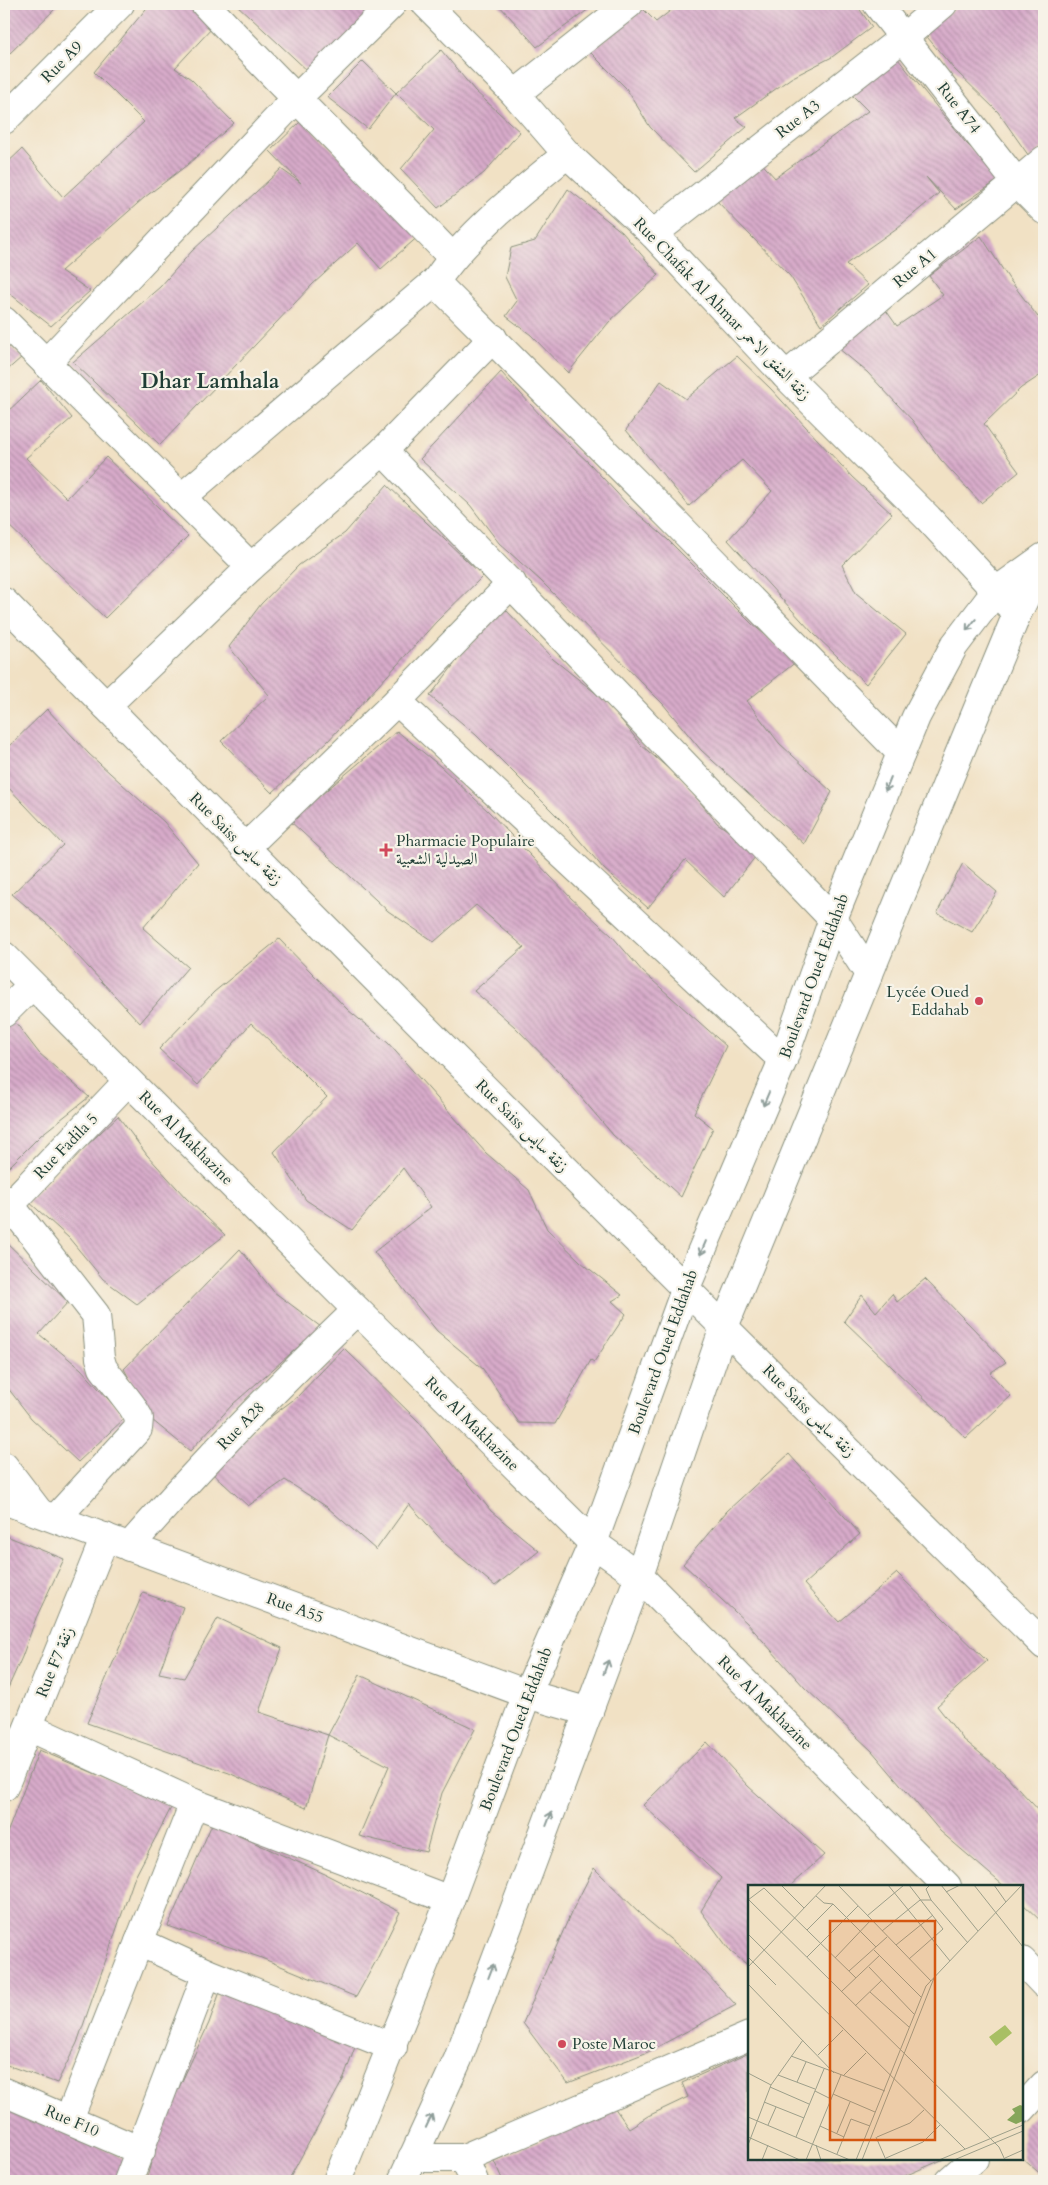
<svg xmlns="http://www.w3.org/2000/svg" width="1048" height="2185" font-family="Cardo,Amiri,serif">
	<style>
		.building { fill: url(#building-back-hatch) }
		.lines { fill: none; stroke-linecap: round; stroke-linejoin: round }
		.minor-casing { stroke: #888f7c; stroke-width: 30 }
		.minor { stroke: #fff; stroke-width: 28 }
		.oneway { stroke: #8f9e9a }
		.poi-dot { fill: #d1495b; stroke: #f7f3e8; stroke-width: 2 }
		.labels { text-anchor: middle; dominant-baseline: central; stroke-width: 4.5; stroke-linejoin: round; paint-order: stroke }
		.street-label { font-size: 16px; fill: #1f3d34; stroke: #f7f3e8 }
		.poi-label { font-size: 16px; fill: #1f3d34; stroke: #f7f3e8; text-anchor: start }
		.district-label { font-size: 21px; font-weight: bold; fill: #1f3d34; stroke: #f7f3e8 }
		.inset-road { fill: none; stroke: #9d9f8a; stroke-width: 1 }
		.view { fill: #d45610; fill-opacity: 0.15; stroke: #d45610; stroke-width: 2.5 }
		.inset-edge { fill: none; stroke: #1f3d34; stroke-width: 2.5 }
	</style>
	<defs>
		<pattern id="building-back-hatch" width="6" height="6" patternUnits="userSpaceOnUse" patternTransform="scale(1.25)"><rect width="6" height="6" fill="#d8abca"/><path d="M-1 5l2 2M0 0l6 6M5-1l2 2" fill="none" stroke="#af8ca5"/></pattern>
	</defs>
	<rect width="100%" height="100%" fill="#f7f3e8"/>
	<filter id="ink" filterUnits="userSpaceOnUse"><feTurbulence type="fractalNoise" baseFrequency=".02" numOctaves="2"/><feDisplacementMap in="SourceGraphic" scale="10" xChannelSelector="R" yChannelSelector="G"/><feConvolveMatrix kernelMatrix="1 2 1 2 8 2 1 2 1" color-interpolation-filters="sRGB"/></filter>
	<filter id="wash" filterUnits="userSpaceOnUse"><feTurbulence type="fractalNoise" baseFrequency=".0096" numOctaves="4" result="noise"/><feDisplacementMap in="SourceGraphic" scale="20" xChannelSelector="R" yChannelSelector="G"/><feGaussianBlur stdDeviation="1.12" result="paint"/><feColorMatrix in="noise" values="0 0 0 0 0 0 0 0 0 0 0 0 0 0 0 0 0 1.4 0 .05"/><feComposite in="paint" operator="in"/></filter>
	<g filter="url(#wash)">
		<rect width="100%" height="100%" fill="#f1e1c4"/>
		<g id="blocks">
			<!-- building -->
			<g class="building">
				<path d="M4,4H60L4,59Z"/>
				<path d="M150,4H185L212,28L175,68L191,79L234,123L187,165L145,197L61,271L90,291L51,326L4,289V166L22,149L63,197L144,122L94,72Z"/>
				<path d="M236,4H388L309,72Z"/>
				<path d="M498,4H590L593,6L537,47Z"/>
				<path d="M679,4H856L872,27L832,57L791,78L735,118L747,127L694,172L650,127L626,88L590,52L643,9L656,22Z"/>
				<path d="M962,4H1044V146L1031,159L998,112L953,68L923,32Z"/>
				<path d="M441,50L475,91L520,132L484,173L438,208L401,169L434,130L396,93Z"/>
				<path d="M894,54L965,142L1001,178L956,209L926,177L939,193L897,228L846,264L868,285L821,325L790,276L712,196L757,158L775,178L868,111L848,91Z"/>
				<path d="M363,61L396,93L368,129L327,97Z"/>
				<path d="M302,120L420,235L381,269L358,243L313,284L160,445L73,362L160,287L192,251L281,169L301,183L270,151Z"/>
				<path d="M568,189L622,232L659,275L609,322L568,373L531,335L506,316L517,301L505,277L511,248L535,241Z"/>
				<path d="M981,236L1009,279L1038,317L1044,312V373L1021,388L984,424L1019,472L981,503L941,460L912,420L867,372L838,348L885,309L897,326L943,295L929,276Z"/>
				<path d="M4,342L22,357L4,373Z"/>
				<path d="M737,356L771,389L852,477L892,514L842,565L856,593L906,634L866,684L812,632L728,540L772,491L742,460L689,506L626,430L661,381L686,399Z"/>
				<path d="M501,372L551,427L590,464L628,505L668,540L752,624L797,661L747,701L779,743L832,792L804,844L701,750L663,704L541,581L499,543L470,505L420,459Z"/>
				<path d="M41,380L72,418L26,458L67,498L106,457L188,536L105,618L4,521V415Z"/>
				<path d="M387,485L483,576L436,622L328,741L272,793L221,741L269,695L229,647L261,604L299,565L345,533Z"/>
				<path d="M505,609L553,659L608,703L641,745L683,781L717,823L759,852L724,897L685,860L648,908L604,869L568,827L476,735L430,696L465,650Z"/>
				<path d="M47,709L89,754L164,822L198,863L143,928L188,967L140,1023L52,928L12,894L63,845L4,783V751Z"/>
				<path d="M397,731L440,766L489,812L571,898L612,936L643,972L726,1046L694,1113L713,1128L681,1197L613,1135L564,1077L515,1027L474,991L524,947L476,905L434,942L388,911L290,821Z"/>
				<path d="M963,863L997,892L972,932L937,913Z"/>
				<path d="M279,939L348,1010L388,1043L486,1153L529,1190L547,1229L581,1262L622,1295L612,1301L626,1314L594,1362L591,1360L555,1424L519,1423L483,1369L437,1331L374,1252L431,1207L403,1168L352,1230L306,1200L274,1152L327,1097L291,1061L251,1023L198,1085L159,1049L214,992Z"/>
				<path d="M12,1018L39,1053L89,1097L41,1135L4,1172V1026Z"/>
				<path d="M118,1116L147,1155L186,1198L225,1235L137,1304L103,1279L69,1238L28,1201Z"/>
				<path d="M4,1240L68,1302L39,1334L81,1369L125,1418L78,1462L31,1418L4,1383Z"/>
				<path d="M240,1249L274,1292L321,1327L233,1404L190,1451L152,1420L124,1369Z"/>
				<path d="M925,1279L1006,1362L990,1373L1011,1396L966,1438L844,1321L862,1295L876,1312L892,1294L897,1302Z"/>
				<path d="M344,1348L418,1421L491,1511L539,1551L495,1586L445,1544L409,1504L376,1550L327,1507L285,1480L248,1506L210,1471L261,1424L297,1397Z"/>
				<path d="M789,1454L860,1534L804,1584L839,1622L897,1573L987,1661L937,1706L963,1739L1003,1772L1044,1816V1924L1022,1903V1886H1004L940,1831L872,1751L805,1688L747,1623L683,1564L727,1511Z"/>
				<path d="M4,1535L64,1559L36,1618L22,1657L4,1697Z"/>
				<path d="M143,1593L183,1607L159,1673L184,1678L218,1618L282,1648L259,1712L328,1735L306,1808L229,1773L87,1723Z"/>
				<path d="M360,1675L475,1729L442,1793L426,1852L359,1836L389,1766L328,1735Z"/>
				<path d="M707,1742L748,1786L824,1855L790,1886H749V1966L731,1952L701,1911L721,1878L643,1805Z"/>
				<path d="M39,1750L172,1806L134,1879L77,2043L57,2083L4,2064V1841Z"/>
				<path d="M212,1824L325,1874L400,1912L376,1961L356,1997L259,1957L168,1926Z"/>
				<path d="M594,1868L646,1919L687,1953L736,2005L648,2052L568,2083L523,2023L571,1913Z"/>
				<path d="M222,1986L282,2018L355,2047L344,2078L288,2181H146L156,2144L171,2105L209,2023Z"/>
				<path d="M747,2054L749,2059V2159H944L893,2181H503L494,2161L614,2107L629,2128L648,2116L688,2097L682,2083Z"/>
				<path d="M4,2105L49,2122L125,2159L117,2181H4Z"/>
				<path d="M1044,2105V2177L1022,2158V2127Z"/>
			</g>
		</g>
	</g>
	<g filter="url(#ink)">
		<use href="#blocks" fill-opacity="0" stroke="#888f7c" stroke-width="1"/>
		<g class="lines">
			<defs>
				<g id="minor">
					<path d="M205,4C286,90 370,172 452,257"/>
					<path d="M426,4L515,94L567,154L653,234L786,376L928,518L1008,604"/>
					<path d="M877,4L1017,183L1044,210"/>
					<path d="M515,94L629,4"/>
					<path d="M4,120L120,4"/>
					<path d="M653,234L904,37L943,4"/>
					<path d="M435,282L677,524L901,753"/>
					<path d="M4,321L251,567"/>
					<path d="M46,363L295,100L392,4"/>
					<path d="M786,376L1044,160"/>
					<path d="M383,451L833,919L869,974"/>
					<path d="M181,498L435,282C470,231 520,193 567,154"/>
					<path d="M4,602C347,953 695,1299 1044,1645"/>
					<path d="M397,701L783,1060"/>
					<path d="M106,706L251,567L383,451L493,338"/>
					<path d="M245,848L397,701L512,583"/>
					<path d="M4,956L357,1310L593,1543L639,1576L947,1886"/>
					<path d="M4,1013L32,985"/>
					<path d="M10,1205L96,1315L100,1358L103,1368L132,1406L139,1418L138,1429L56,1518"/>
					<path d="M4,1211L128,1081"/>
					<path d="M4,1466L39,1512"/>
					<path d="M4,1500L527,1694L589,1712"/>
					<path d="M129,1547C201,1464 278,1386 357,1310"/>
					<path d="M29,1727L194,1803L450,1900"/>
					<path d="M4,1787L105,1537"/>
					<path d="M139,1942L207,1973L393,2047"/>
					<path d="M1022,1961L1044,1984"/>
					<path d="M4,2092L141,2151"/>
					<path d="M1022,2109L1044,2085"/>
					<path d="M69,2119L194,1803"/>
					<path d="M412,2158H464L474,2181"/>
					<path d="M464,2158L749,2036"/>
					<path d="M128,2181L207,1973"/>
					<path d="M337,2181L450,1900L527,1694L593,1543L685,1290L783,1060L833,919L916,717L954,646L995,592L1044,557"/>
					<path d="M402,2181L458,2059L529,1871L639,1576L724,1327L978,708L1017,614L1044,559"/>
					<path d="M949,2181L974,2159"/>
				</g>
			</defs>
			<!-- minor casing -->
			<use href="#minor" class="minor-casing"/>
			<!-- minor -->
			<use href="#minor" class="minor"/>
		</g>
		<!-- one-way arrows -->
		<defs><path id="oneway-shaft" d="M-6 0H5M1.5-3L5.5 0L1.5 3" fill="none" stroke-width="1.6" stroke-linecap="round" stroke-linejoin="round" transform="scale(1.25)"/></defs>
		<g class="oneway">
			<use href="#oneway-shaft" transform="translate(971 625) rotate(129)"/>
			<use href="#oneway-shaft" transform="translate(888 784) rotate(112)"/>
			<use href="#oneway-shaft" transform="translate(766 1099) rotate(113)"/>
			<use href="#oneway-shaft" transform="translate(703 1248) rotate(113)"/>
			<use href="#oneway-shaft" transform="translate(606 1667) rotate(-70)"/>
			<use href="#oneway-shaft" transform="translate(549 1819) rotate(-69)"/>
			<use href="#oneway-shaft" transform="translate(491 1971) rotate(-69)"/>
			<use href="#oneway-shaft" transform="translate(429 2121) rotate(-65)"/>
		</g>
	</g>
	<!-- markers -->
	<g class="poi-dot">
		<path d="M383.5 842.5h5v5h5v5h-5v5h-5v-5h-5v-5h5z"/>
		<circle cx="979" cy="1001" r="5"/>
		<circle cx="562" cy="2044" r="5"/>
	</g>
	<g class="labels">
		<!-- street labels -->
		<g class="street-label">
			<text transform="translate(62 62) rotate(-45)">Rue A9</text>
			<text transform="translate(959 108) rotate(52)">Rue A74</text>
			<text transform="translate(798 119) rotate(-38)">Rue A3</text>
			<text transform="translate(915 268) rotate(-40)">Rue A1</text>
			<text transform="translate(722 309) rotate(46)">Rue Chafak Al Ahmar زنقة الشفق الاحمر</text>
			<text transform="translate(236 839) rotate(45)">Rue Saiss زنقة سايس</text>
			<text transform="translate(814 976) rotate(-70)">Boulevard Oued Eddahab</text>
			<text transform="translate(522 1126) rotate(45)">Rue Saiss زنقة سايس</text>
			<text transform="translate(186 1138) rotate(45)">Rue Al Makhazine</text>
			<text transform="translate(66 1146) rotate(-46)">Rue Fadila 5</text>
			<text transform="translate(663 1352) rotate(-70)">Boulevard Oued Eddahab</text>
			<text transform="translate(809 1411) rotate(45)">Rue Saiss زنقة سايس</text>
			<text transform="translate(472 1424) rotate(45)">Rue Al Makhazine</text>
			<text transform="translate(241 1426) rotate(-46)">Rue A28</text>
			<text transform="translate(295 1608) rotate(20)">Rue A55</text>
			<text transform="translate(55 1662) rotate(-68)">Rue F7 زنقة</text>
			<text transform="translate(765 1703) rotate(45)">Rue Al Makhazine</text>
			<text transform="translate(516 1729) rotate(-69)">Boulevard Oued Eddahab</text>
			<text transform="translate(72 2121) rotate(23)">Rue F10</text>
		</g>
		<!-- poi labels -->
		<g class="poi-label">
			<text x="396" y="841">Pharmacie Populaire<tspan x="396" dy="18">الصيدلية الشعبية</tspan></text>
			<text x="969" y="992" text-anchor="end">Lycée Oued<tspan x="969" dy="18">Eddahab</tspan></text>
			<text x="572" y="2044">Poste Maroc</text>
		</g>
		<!-- district labels -->
		<g class="district-label">
			<text x="210" y="381">Dhar Lamhala</text>
		</g>
	</g>
	<!-- overview -->
	<g transform="translate(748 1885)">
		<rect width="275" height="275" fill="#f1e1c4"/>
		<path d="M272,220L275,221V236L268,239L259,235L267,228L264,224Z" fill="#86a65a"/>
		<path d="M257,140L264,148L248,161L241,152Z" fill="#a8bf64"/>
		<path class="inset-road" d="M33,0L56,23M90,0L183,96M140,0L202,76M161,0L195,44L161,74M182,0L178,4L183,15M193,0L230,46M226,0L275,62M246,0L258,17M198,7L212,0M68,11L76,18L85,19L128,62M0,14L251,262L257,275M0,15L16,3L108,93M119,31L156,0M59,45L85,19M134,46L172,15H183L220,58M0,49L217,264M148,60L185,30M126,65L173,112M0,72L28,100M59,72L110,21M87,73L123,35M0,82L78,0M121,82L166,129M101,86L139,52M0,99L86,188M93,107L132,70M122,107L161,142M107,121L134,95M70,170L95,145M43,171L137,206M0,188L23,200M30,190L67,204M95,191L118,168M49,197L58,177M22,202L61,219M67,206L83,214M85,209L127,227M16,217L56,233M0,232L102,275M103,234L122,241M20,240L28,222M72,241L96,252M89,248L102,217M0,252L52,275M48,252L76,184M128,252L138,275M129,252L162,238L176,225M0,260L23,200L55,155M68,260L73,275M89,269L103,234M138,273L175,257L192,240M257,273L275,265M14,275L20,260M58,275L93,190M108,275L178,101L274,0M114,275L186,93M191,275L275,240M206,275L275,246"/>
		<path class="view" d="M82,36H187V255H82Z"/>
		<rect width="275" height="275" class="inset-edge"/>
	</g>
	<!-- margin -->
	<rect width="1048" height="2185" fill="none" stroke="#f7f3e8" stroke-width="20"/>
</svg>
